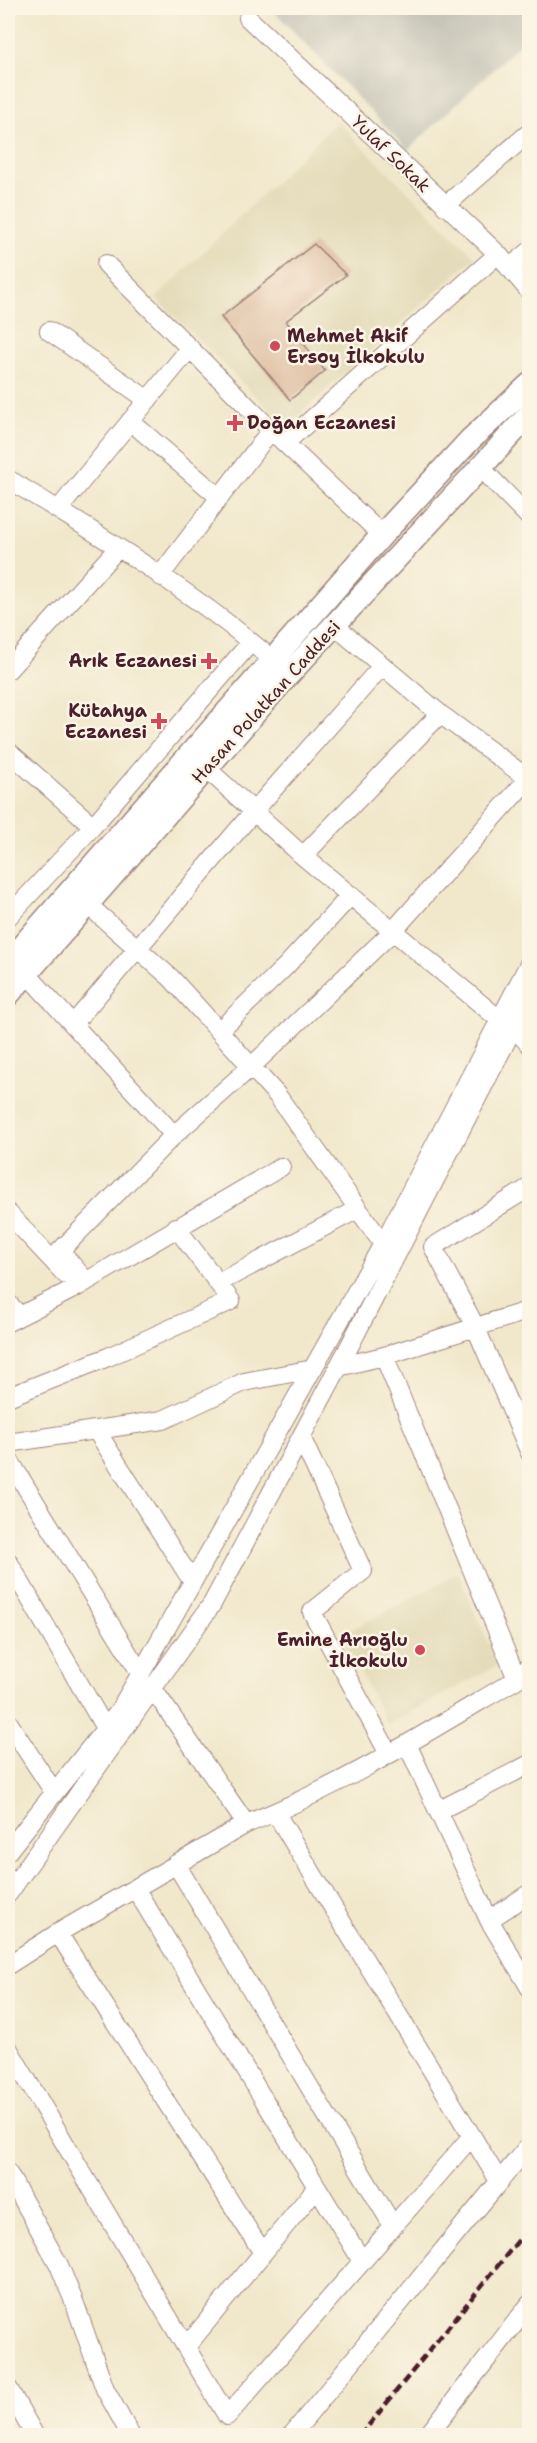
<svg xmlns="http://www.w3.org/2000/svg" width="537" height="2443" viewBox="0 0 537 2443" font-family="'Shantell Sans',sans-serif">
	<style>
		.built { fill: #e4dbba }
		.industrial { fill: #c6c5b8 }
		.building { fill: #d8b294 }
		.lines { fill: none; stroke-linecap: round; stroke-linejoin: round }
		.minor-casing { stroke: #9e847c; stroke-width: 20 }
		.major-casing { stroke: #9e847c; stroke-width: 25 }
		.minor { stroke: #fff; stroke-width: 18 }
		.major { stroke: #fff; stroke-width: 22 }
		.rail { stroke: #4a1f2b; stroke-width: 4.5; stroke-dasharray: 9 4.5; stroke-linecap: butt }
		.poi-dot { fill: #d1495b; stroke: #fcf5e5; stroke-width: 2 }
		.labels { text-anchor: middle; stroke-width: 5; stroke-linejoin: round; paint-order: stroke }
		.street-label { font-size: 18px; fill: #4a1f2b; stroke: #fcf5e5 }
		.poi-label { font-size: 18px; font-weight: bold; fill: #4a1f2b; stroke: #fcf5e5; text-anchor: end }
	</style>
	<rect width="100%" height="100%" fill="#fcf5e5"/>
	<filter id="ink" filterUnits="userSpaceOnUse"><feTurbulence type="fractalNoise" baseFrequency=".0167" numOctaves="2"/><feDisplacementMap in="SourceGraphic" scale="12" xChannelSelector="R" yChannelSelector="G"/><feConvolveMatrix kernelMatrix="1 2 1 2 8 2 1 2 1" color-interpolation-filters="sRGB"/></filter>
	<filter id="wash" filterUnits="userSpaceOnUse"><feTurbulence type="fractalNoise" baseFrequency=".008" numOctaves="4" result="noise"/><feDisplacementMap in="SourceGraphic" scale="24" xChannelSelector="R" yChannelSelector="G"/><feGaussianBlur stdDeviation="1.35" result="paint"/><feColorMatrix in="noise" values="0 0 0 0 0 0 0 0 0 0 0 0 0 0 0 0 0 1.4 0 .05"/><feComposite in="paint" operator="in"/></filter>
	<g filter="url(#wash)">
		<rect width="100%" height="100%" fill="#f1e8cc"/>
		<path class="built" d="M337 122 475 257 286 426 156 298Z
			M458 1573 498 1665 387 1725 342 1635Z"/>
		<path class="industrial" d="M271 8H529V35L408 150Z"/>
		<g id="blocks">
			<path class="building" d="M314 244 346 275 286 321 325 371 290 400 221 317Z"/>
		</g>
	</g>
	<g filter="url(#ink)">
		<use href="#blocks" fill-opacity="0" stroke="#9e847c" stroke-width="1.5"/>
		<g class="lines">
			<g class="minor-casing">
				<path id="minor" d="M248 18 498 254 530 292
					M445 206 530 132
					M106 264 271 430 382 535
					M509 268 530 251
					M49 331 148 400
					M130 421 219 497
					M285 443 498 254
					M479 466 530 518
					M8 479C101 536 201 596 283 669
					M58 510 190 348
					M160 576 271 430
					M334 625 440 714 530 780
					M8 670 118 548
					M8 751 93 826
					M206 768 303 856 500 1020
					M303 856 440 714
					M88 905 171 978 277 1095 383 1244
					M8 917 93 826 251 642
					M26 973 174 1135
					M74 1023 254 811 382 666
					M513 1027 530 1045
					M219 1031 286 966 351 895
					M530 1187 433 1247 475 1326 530 1453
					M8 1213 66 1275
					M176 1227 218 1283 358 1209
					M86 1281 60 1251 174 1135 252 1066 393 931 528 779
					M8 1303 20 1316
					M8 1322 77 1287 281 1167
					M384 1356 517 1679
					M338 1367 384 1356 530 1310
					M8 1397 108 1357 231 1301 218 1283
					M96 1430 192 1581
					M301 1437 363 1571 312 1612 389 1754
					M8 1443 163 1420 244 1382 313 1369
					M8 1458 141 1674
					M8 1561 105 1728
					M153 1689 246 1824
					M8 1722 54 1792
					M407 1744 489 1920 530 1988
					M438 1811 530 1764
					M275 1812 499 2181
					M8 1851 117 1714 148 1661 383 1244 530 962
					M176 1864 393 2226
					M135 1888 362 2261
					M8 1894 212 1604 348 1349 530 995
					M489 1920 530 1893
					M58 1933 263 2253
					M8 1965 58 1933 246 1824C341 1787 429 1731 517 1679L530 1666
					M8 2048 227 2416 472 2136
					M8 2173 59 2265 75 2304 105 2389 131 2436
					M186 2347 317 2187
					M8 2388 35 2436
					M291 2436 530 2144
					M427 2436 530 2304"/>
			</g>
			<g class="major-casing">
				<path id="major" d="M8 962 382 535 470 440 530 384
					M8 995 289 674 530 414"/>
			</g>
			<use href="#minor" class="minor"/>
			<use href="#major" class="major"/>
			<path class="rail" d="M360 2436 530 2226"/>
		</g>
	</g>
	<g class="poi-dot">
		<circle cx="275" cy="346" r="6"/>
		<path d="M232 414h6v6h6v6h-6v6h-6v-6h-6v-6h6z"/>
		<path d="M206 652h6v6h6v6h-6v6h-6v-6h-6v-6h6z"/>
		<path d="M156 712h6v6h6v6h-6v6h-6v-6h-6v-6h6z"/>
		<circle cx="420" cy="1650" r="6"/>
	</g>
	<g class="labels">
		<g class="street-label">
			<text transform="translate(391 154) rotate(44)" y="6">Yulaf Sokak</text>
			<text transform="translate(266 702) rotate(-48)" y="6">Hasan Polatkan Caddesi</text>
		</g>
		<g class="poi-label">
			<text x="287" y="342" text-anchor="start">Mehmet Akif<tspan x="287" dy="21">Ersoy İlkokulu</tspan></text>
			<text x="247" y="429" text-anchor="start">Doğan Eczanesi</text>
			<text x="197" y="667">Arık Eczanesi</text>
			<text x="147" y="717">Kütahya<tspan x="147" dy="21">Eczanesi</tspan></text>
			<text x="408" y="1646">Emine Arıoğlu<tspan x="408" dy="21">İlkokulu</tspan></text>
		</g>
	</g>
	<rect width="537" height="2443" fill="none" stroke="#fcf5e5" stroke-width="30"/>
</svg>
